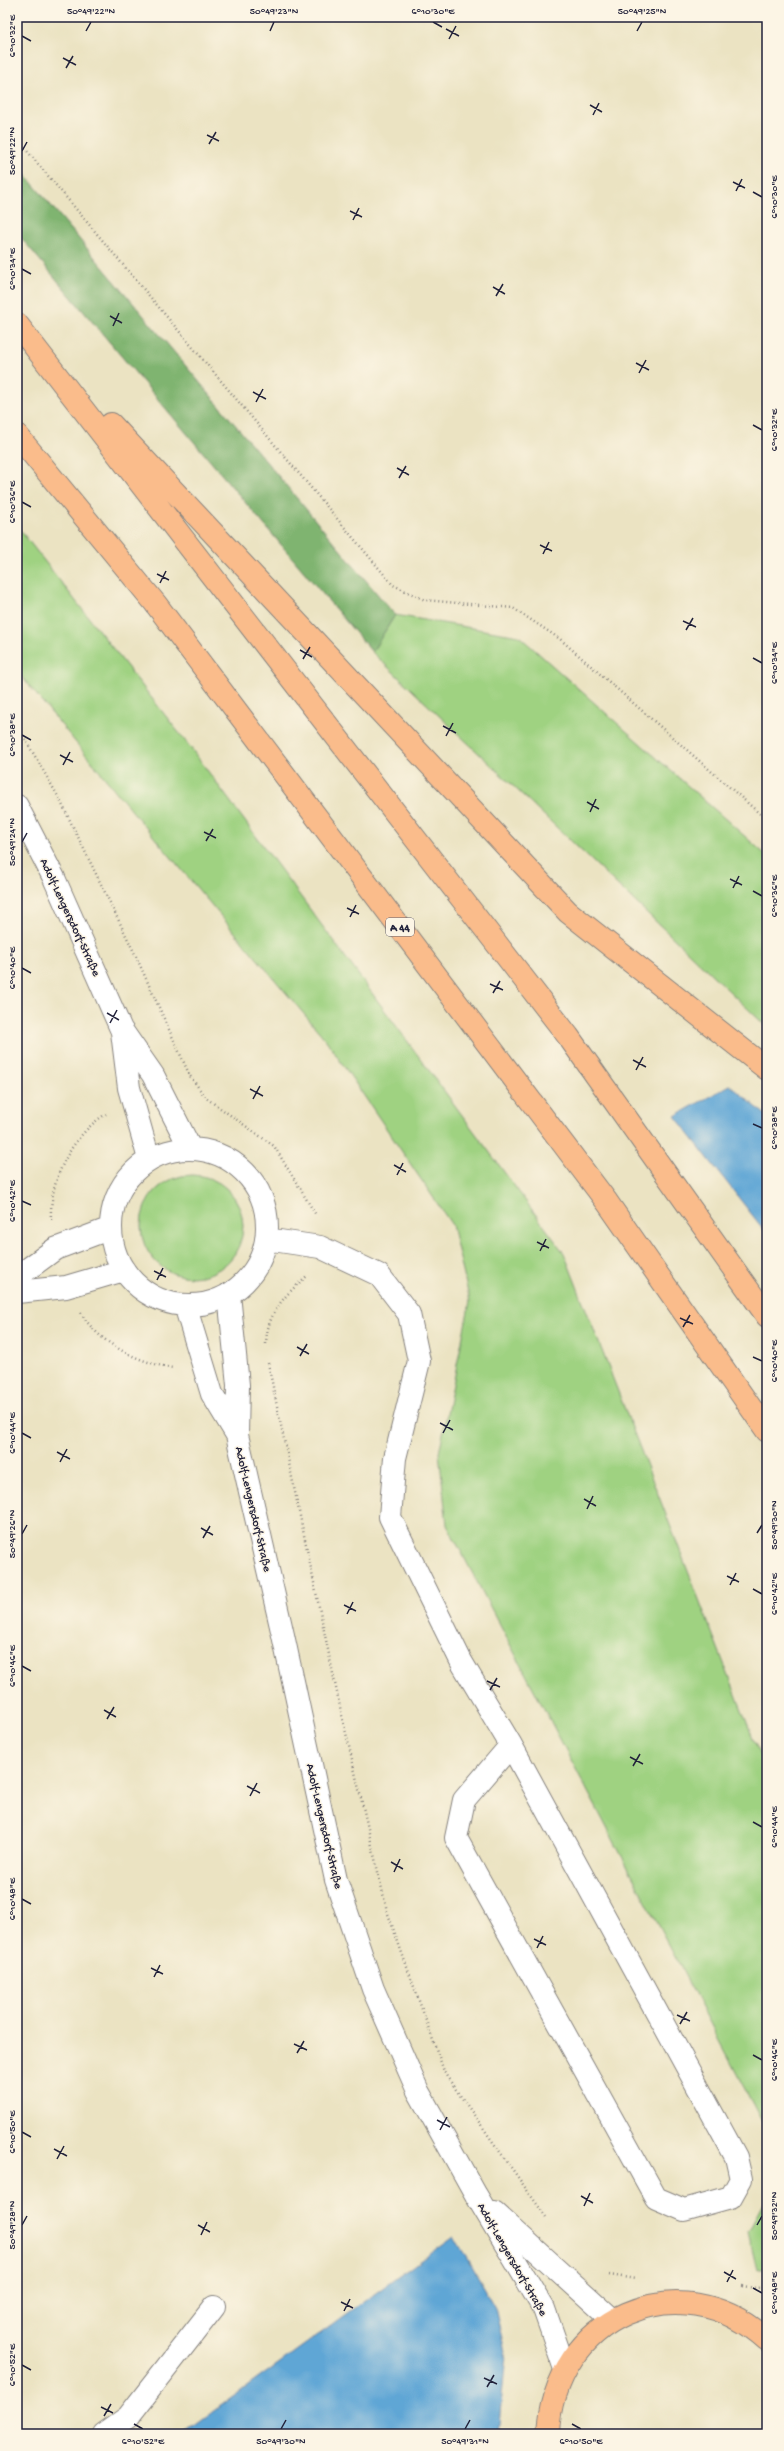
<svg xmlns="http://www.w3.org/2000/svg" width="784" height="2451" viewBox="0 0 784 2451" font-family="'Gochi Hand',sans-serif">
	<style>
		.green { fill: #9fd281; stroke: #607a5e }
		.forest { fill: #7fb46f; stroke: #506b55 }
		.water { fill: #5ea6d5; stroke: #406488 }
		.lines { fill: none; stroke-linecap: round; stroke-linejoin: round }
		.minor-casing { stroke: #86827e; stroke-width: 24 }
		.major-casing { stroke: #86827e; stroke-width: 24 }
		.highway-casing { stroke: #86827e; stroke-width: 24 }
		.path { stroke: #86827e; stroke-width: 2.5; stroke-dasharray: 1 3; stroke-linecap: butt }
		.minor { stroke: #fff; stroke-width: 22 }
		.major { stroke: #fabc8b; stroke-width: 22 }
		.highway { stroke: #fabc8b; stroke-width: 22 }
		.ticks { fill: none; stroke: #22223b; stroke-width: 1.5 }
		.labels { text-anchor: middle; stroke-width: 3; stroke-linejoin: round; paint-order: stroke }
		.shield { fill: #fcf5e5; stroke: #63616e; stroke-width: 1 }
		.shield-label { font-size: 11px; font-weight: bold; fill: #22223b }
		.street-label { font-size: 12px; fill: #22223b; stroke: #fcf5e5 }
		.neatline { fill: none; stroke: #22223b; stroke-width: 1.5 }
		.ticks-label { font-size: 10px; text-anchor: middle; fill: #22223b }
	</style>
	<rect width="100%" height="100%" fill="#fcf5e5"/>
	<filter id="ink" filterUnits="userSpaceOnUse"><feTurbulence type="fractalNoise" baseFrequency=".025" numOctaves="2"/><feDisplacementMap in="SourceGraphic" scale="8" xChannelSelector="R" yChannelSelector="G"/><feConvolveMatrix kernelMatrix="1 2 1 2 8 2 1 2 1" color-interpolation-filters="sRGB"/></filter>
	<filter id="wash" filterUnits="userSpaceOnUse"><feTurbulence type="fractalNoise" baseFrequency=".012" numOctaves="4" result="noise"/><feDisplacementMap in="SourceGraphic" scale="16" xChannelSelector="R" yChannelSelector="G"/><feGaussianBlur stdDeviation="0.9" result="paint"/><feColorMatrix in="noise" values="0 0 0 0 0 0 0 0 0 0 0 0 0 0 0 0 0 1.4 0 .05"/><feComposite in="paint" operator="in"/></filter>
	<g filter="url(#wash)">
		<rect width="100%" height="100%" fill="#ebe3c2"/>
		<path class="green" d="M17 526 190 747 564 1253 767 1774V2131L447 1525 439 1453 470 1301 452 1225 326 1040 137 817 17 671Z
			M395 615 519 636 767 856V1027L372 652Z
			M141 1226a51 51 0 1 1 102 0a51 51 0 1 1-102 0Z
			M767 2197V2267L757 2270 748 2232Z"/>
		<path class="forest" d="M17 165 395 615 372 652 17 233Z"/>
		<path class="water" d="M730 1085 767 1116V1234L675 1116Z
			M454 2236 495 2308 506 2356 498 2434H182Z"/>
	</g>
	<g filter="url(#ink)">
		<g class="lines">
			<g class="minor-casing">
				<path id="minor" d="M17 806 54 878 121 1029 153 1075 190 1148
					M122 1032 129 1088 149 1159
					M111 1227a78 78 0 1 1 156 0a78 78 0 1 1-156 0Z
					M266 1239 320 1247 379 1275 409 1314 419 1361 395 1458 390 1517 462 1663 511 1745 464 1800 456 1838 656 2198 684 2210 731 2197 741 2179 736 2157 511 1745
					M17 1277 55 1249 111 1228
					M17 1292 66 1287 124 1270
					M229 1294 238 1385 237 1435 283 1635 336 1880 373 1989 418 2091 476 2195 544 2309 565 2369
					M185 1305 212 1394 237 1435
					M494 2212 613 2320
					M104 2434 128 2417 214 2307"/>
			</g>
			<g class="major-casing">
				<path id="major" d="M549 2434C553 2318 680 2260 767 2340"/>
			</g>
			<g class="highway-casing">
				<path id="highway" d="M17 324 568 1036 767 1316
					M111 424 568 912 767 1069
					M17 435 155 603 607 1202 767 1431"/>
			</g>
			<path class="path" d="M17 139 393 585 425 600 513 608 560 639 767 820
				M17 725 59 798 134 952 190 1076 206 1098 274 1146 316 1215
				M51 1220C49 1180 72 1135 106 1114
				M81 1313C99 1344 140 1363 173 1368
				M266 1344C267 1313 284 1296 307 1276
				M268 1363 340 1707 387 1911 445 2074 546 2217
				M609 2275 636 2279
				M742 2286 755 2288 767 2287"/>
			<use href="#minor" class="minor"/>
			<use href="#major" class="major"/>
			<use href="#highway" class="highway"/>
		</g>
	</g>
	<path class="ticks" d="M433 22 442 27M446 29 459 36M86 31 91 22M270 31 274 22M637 31 642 22M22 36 31 41M449 39 456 26M63 58 76 65M66 68 73 56M590 105 602 112M593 115 599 103M207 135 219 141M209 144 216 132M22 151 27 142M733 182 745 188M736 191 742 179M753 192 762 197M350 211 362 217M353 220 359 208M22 269 31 274M493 287 505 294M496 296 503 284M110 316 122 323M113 326 119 313M636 363 649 370M639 373 646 360M253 392 266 399M256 402 263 389M753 425 762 430M397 468 409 475M399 478 406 466M22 502 31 507M540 545 552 551M543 554 549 542M157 574 169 580M160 583 166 571M683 621 696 627M686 630 693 618M300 650 312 657M753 658 762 663M303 659 310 647M443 726 456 733M22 735 31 740M446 736 453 723M60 755 73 762M63 765 70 752M587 802 599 809M590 812 596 799M204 832 216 838M206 841 213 829M22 842 27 833M730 879 742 885M733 888 739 876M753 891 762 896M347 908 359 914M350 917 356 905M22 968 31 973M490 984 503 990M493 993 500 981M107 1013 119 1020M110 1023 117 1010M633 1060 646 1067M636 1070 643 1057M250 1089 263 1096M253 1099 260 1086M753 1124 762 1128M394 1165 406 1172M397 1175 403 1163M22 1201 31 1205M537 1242 549 1248M540 1251 546 1239M154 1271 166 1277M157 1280 163 1268M680 1318 693 1324M683 1327 690 1315M297 1347 309 1354M300 1356 307 1344M753 1357 762 1361M440 1423 453 1430M22 1433 31 1438M443 1433 450 1420M57 1452 70 1459M60 1462 67 1449M584 1499 596 1506M587 1509 593 1496M201 1528 213 1535M757 1533 762 1525M22 1534 27 1525M203 1538 210 1526M727 1576 739 1582M730 1585 736 1573M753 1589 762 1594M344 1605 356 1611M347 1614 353 1602M22 1666 31 1671M487 1681 500 1687M490 1690 497 1678M104 1710 116 1717M107 1719 114 1707M630 1757 643 1764M633 1766 640 1754M247 1786 260 1793M250 1796 257 1783M753 1822 762 1827M391 1862 403 1869M394 1872 400 1859M22 1899 31 1904M534 1939 546 1945M537 1948 543 1936M151 1968 163 1974M154 1977 160 1965M677 2015 690 2021M680 2024 687 2012M294 2044 307 2050M297 2053 304 2041M753 2055 762 2060M437 2120 450 2127M440 2130 447 2117M22 2132 31 2137M54 2149 67 2156M57 2159 64 2146M581 2196 593 2203M584 2206 590 2193M22 2225 27 2216M198 2225 210 2232M757 2225 762 2216M201 2235 207 2222M724 2272 736 2279M727 2282 733 2270M753 2288 762 2293M341 2302 353 2308M344 2311 350 2299M22 2365 31 2370M484 2378 497 2384M487 2387 494 2375M101 2407 113 2413M104 2416 111 2404M134 2424 143 2429M572 2424 581 2429M281 2429 286 2420M465 2429 470 2420"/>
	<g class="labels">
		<rect class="shield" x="386" y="918" width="28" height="18" rx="3"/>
		<g class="shield-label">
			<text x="400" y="931">A 44</text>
		</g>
		<g class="street-label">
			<text transform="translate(71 917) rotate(65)" y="4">Adolf-Lengersdorf-Straße</text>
			<text transform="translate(254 1509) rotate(77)" y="4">Adolf-Lengersdorf-Straße</text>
			<text transform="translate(325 1826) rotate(77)" y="4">Adolf-Lengersdorf-Straße</text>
			<text transform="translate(513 2259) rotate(60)" y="4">Adolf-Lengersdorf-Straße</text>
		</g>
	</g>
	<rect width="784" height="2451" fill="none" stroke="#fcf5e5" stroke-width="44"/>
	<rect x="22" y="22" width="740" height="2407" class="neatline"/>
	<g class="ticks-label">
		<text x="91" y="14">50°49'22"N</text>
		<text x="274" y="14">50°49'23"N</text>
		<text x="433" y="14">6°10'30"E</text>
		<text x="642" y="14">50°49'25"N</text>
		<text transform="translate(11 36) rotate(-90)" y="4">6°10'32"E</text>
		<text transform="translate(11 151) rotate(-90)" y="4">50°49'22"N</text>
		<text transform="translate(773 197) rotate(-90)" y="4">6°10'30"E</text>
		<text transform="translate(11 269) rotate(-90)" y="4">6°10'34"E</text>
		<text transform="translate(773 430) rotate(-90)" y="4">6°10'32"E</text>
		<text transform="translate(11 502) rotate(-90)" y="4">6°10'36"E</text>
		<text transform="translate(773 663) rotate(-90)" y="4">6°10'34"E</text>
		<text transform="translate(11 735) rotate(-90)" y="4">6°10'38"E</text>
		<text transform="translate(11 842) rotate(-90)" y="4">50°49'24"N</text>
		<text transform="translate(773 896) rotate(-90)" y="4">6°10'36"E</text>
		<text transform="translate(11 968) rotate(-90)" y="4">6°10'40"E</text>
		<text transform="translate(773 1128) rotate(-90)" y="4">6°10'38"E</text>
		<text transform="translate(11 1201) rotate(-90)" y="4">6°10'42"E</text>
		<text transform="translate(773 1361) rotate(-90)" y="4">6°10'40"E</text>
		<text transform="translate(11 1433) rotate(-90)" y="4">6°10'44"E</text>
		<text transform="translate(773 1525) rotate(-90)" y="4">50°49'30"N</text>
		<text transform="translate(11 1534) rotate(-90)" y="4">50°49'26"N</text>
		<text transform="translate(773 1594) rotate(-90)" y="4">6°10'42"E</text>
		<text transform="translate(11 1666) rotate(-90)" y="4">6°10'46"E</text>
		<text transform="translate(773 1827) rotate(-90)" y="4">6°10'44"E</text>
		<text transform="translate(11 1899) rotate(-90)" y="4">6°10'48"E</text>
		<text transform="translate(773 2060) rotate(-90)" y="4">6°10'46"E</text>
		<text transform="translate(11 2132) rotate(-90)" y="4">6°10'50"E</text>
		<text transform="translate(773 2216) rotate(-90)" y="4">50°49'32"N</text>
		<text transform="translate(11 2225) rotate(-90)" y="4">50°49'28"N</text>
		<text transform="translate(773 2293) rotate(-90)" y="4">6°10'48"E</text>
		<text transform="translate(11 2365) rotate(-90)" y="4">6°10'52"E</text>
		<text x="143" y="2444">6°10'52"E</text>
		<text x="281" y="2444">50°49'30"N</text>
		<text x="465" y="2444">50°49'31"N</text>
		<text x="581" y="2444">6°10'50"E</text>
	</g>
</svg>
